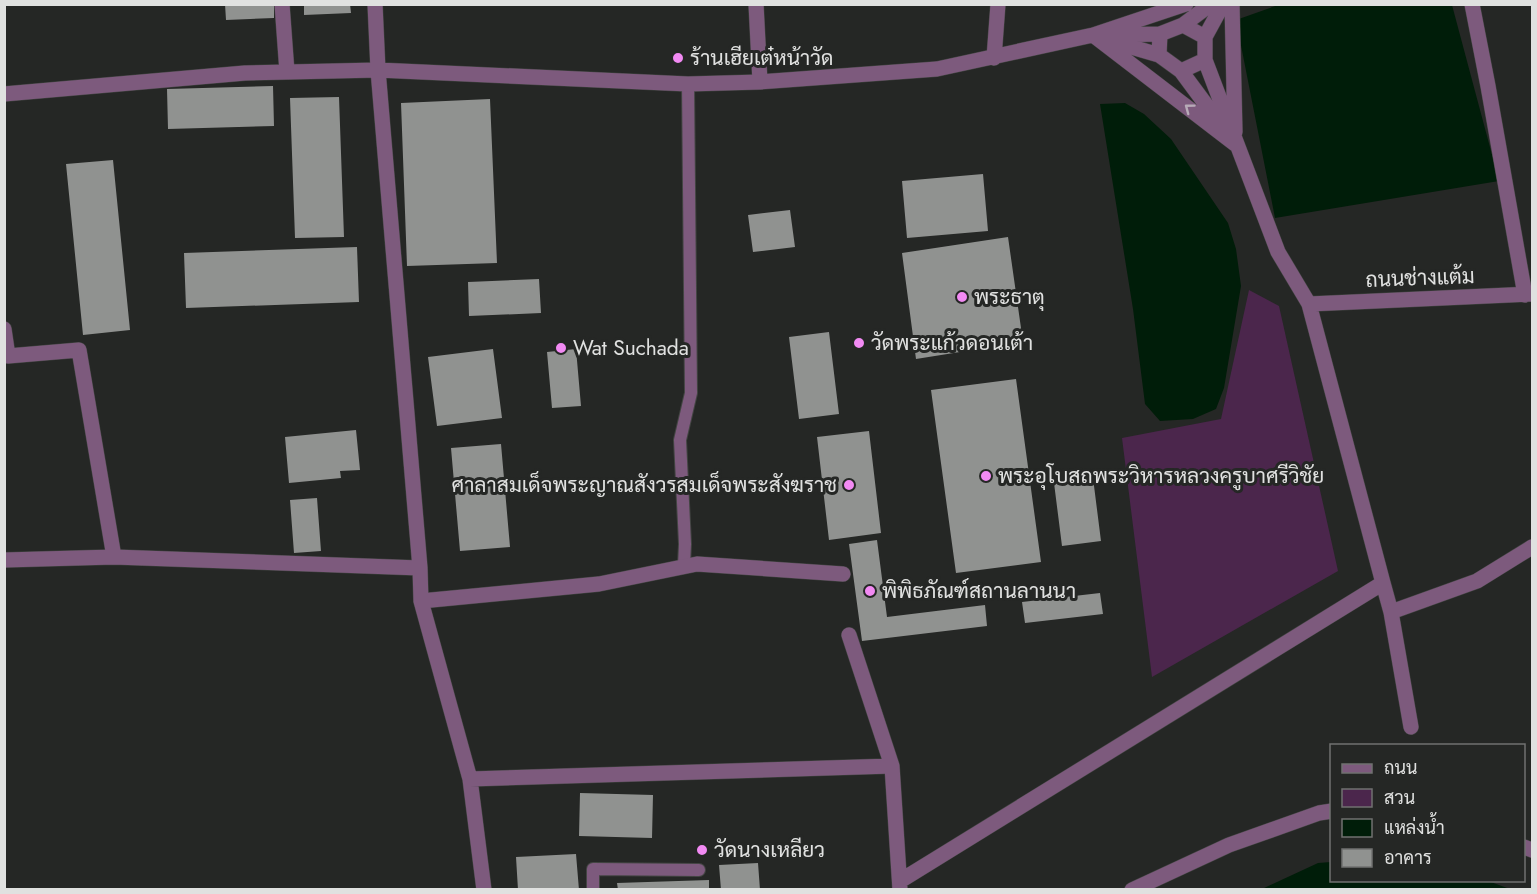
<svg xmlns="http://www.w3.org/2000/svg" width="1537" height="894" viewBox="0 0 1537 894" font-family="Jost,Sarabun,sans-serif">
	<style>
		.green { fill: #4b264c }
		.water { fill: #001d09 }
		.building { fill: #909290 }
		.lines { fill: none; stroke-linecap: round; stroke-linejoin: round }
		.lane-casing { stroke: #434543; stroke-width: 14 }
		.street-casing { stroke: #434543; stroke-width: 16 }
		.lane { stroke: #7d5a7d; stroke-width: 12 }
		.street { stroke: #7d5a7d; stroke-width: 15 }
		.oneway { stroke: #b8abb8 }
		.poi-dot { fill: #f28af3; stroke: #252725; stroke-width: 2 }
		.labels { text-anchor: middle; stroke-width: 6; stroke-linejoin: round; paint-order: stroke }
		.poi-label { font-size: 21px; fill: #e0e1e0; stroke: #252725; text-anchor: start }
		.street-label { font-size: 21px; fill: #e0e1e0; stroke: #252725 }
	</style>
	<rect width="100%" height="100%" fill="#252725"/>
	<path class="green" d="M1249 290 1279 306 1338 571 1152 677 1122 438 1221 419Z"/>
	<path class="water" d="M1278 5H1452L1499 181 1275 218 1236 20Z
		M1125 103 1144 114 1171 139 1228 223 1236 249 1241 286 1224 388 1216 409 1193 419 1160 421 1145 404 1133 309 1100 104Z
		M1331 862 1332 880 1488 881 1510 889H1262L1318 863Z"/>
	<path class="building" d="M225 4H274V18L226 20Z
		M304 4H350L351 13 304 15Z
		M273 86 274 126 168 129 167 89Z
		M339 97 344 237 295 238 290 98Z
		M490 99 497 263 407 266 401 103Z
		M113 160 130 330 83 335 66 164Z
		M983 174 988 231 907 238 902 181Z
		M790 210 795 247 753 252 748 215Z
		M1008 237 1023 342 916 359 902 253Z
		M357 247 359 302 186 308 184 253Z
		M539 279 541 313 469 316 468 282Z
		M829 332 839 414 799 419 789 337Z
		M493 349 502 418 437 426 428 357Z
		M576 349 581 406 552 408 547 352Z
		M1016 379 1041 562 956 573 931 390Z
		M356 430 360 470 340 471 341 478 289 483 285 437Z
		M869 431 881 533 829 540 817 437Z
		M501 444 510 547 460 551 451 448Z
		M1092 470 1101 541 1062 546 1053 475Z
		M317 498 321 551 294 553 290 500Z
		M877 540 887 617 985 605 987 626 862 641 849 544Z
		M1100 593 1103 614 1025 623 1022 602Z
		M580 793 653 795 652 838 579 836Z
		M576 854 579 890H518L516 857Z
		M758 863 760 890H721L719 865Z
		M709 880V890H618L617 883Z"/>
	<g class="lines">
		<g class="lane-casing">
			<path id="lane" d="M684 565 685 544 680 440 691 393 688 84
				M593 890V869L699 870"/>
		</g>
		<g class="street-casing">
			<path id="street" d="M282 4 287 72
				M375 4 378 70 420 568 421 601 470 779 484 890
				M756 4 760 82
				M1232 4 1235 132
				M1472 4 1488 86 1525 295
				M1183 25 1205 37V60L1181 71 1159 55 1160 34 1183 25 1211 4
				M1093 35 1235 144
				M1111 35 1160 34
				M1205 37 1223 4
				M1104 39 1159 55
				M994 58 998 4
				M1181 71 1224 129
				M4 94 245 73 378 70 688 84 760 82 937 69 1093 35 1186 4
				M1309 304 1532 294
				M4 329 8 356 79 350 114 557
				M4 560 114 557 420 568
				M1383 583 1391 612 1411 727
				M421 601 599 584 697 564 843 574
				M1391 612 1477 581 1532 547
				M849 635 892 766 900 890
				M470 779 892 766
				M1524 847 1532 850
				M900 881 1383 583 1309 304 1278 252 1205 60
				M1132 890 1229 845 1319 813 1332 811"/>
		</g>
		<use href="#lane" class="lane"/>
		<use href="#street" class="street"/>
	</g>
	<defs><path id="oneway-chevron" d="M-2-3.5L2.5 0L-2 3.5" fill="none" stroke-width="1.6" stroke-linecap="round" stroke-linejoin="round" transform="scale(1.5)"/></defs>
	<use class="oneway" href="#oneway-chevron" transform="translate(1189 108) rotate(-143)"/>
	<g class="poi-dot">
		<circle cx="678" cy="58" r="6"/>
		<circle cx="962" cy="297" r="6"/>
		<circle cx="859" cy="343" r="6"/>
		<circle cx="561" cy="348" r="6"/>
		<circle cx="986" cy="476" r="6"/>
		<circle cx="849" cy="485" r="6"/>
		<circle cx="870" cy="591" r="6"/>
		<circle cx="702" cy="850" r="6"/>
	</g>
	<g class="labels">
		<g class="poi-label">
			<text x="690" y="65">ร้านเฮียเต๋หน้าวัด</text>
			<text x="974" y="304">พระธาตุ</text>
			<text x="871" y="350">วัดพระแก้วดอนเต้า</text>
			<text x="573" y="355">Wat Suchada</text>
			<text x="998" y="483">พระอุโบสถพระวิหารหลวงครูบาศรีวิชัย</text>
			<text x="837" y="492" text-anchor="end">ศาลาสมเด็จพระญาณสังวรสมเด็จพระสังฆราช</text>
			<text x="882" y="598">พิพิธภัณฑ์สถานลานนา</text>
			<text x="714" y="857">วัดนางเหลียว</text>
		</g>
		<g class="street-label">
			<text transform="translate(1420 278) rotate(-2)" y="7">ถนนช่างแต้ม</text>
		</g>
	</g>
	<rect width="1537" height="894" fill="none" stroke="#e0e1e0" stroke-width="12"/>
	<rect x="1330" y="744" width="195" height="138" fill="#252725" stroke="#707170" stroke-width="1.5"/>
	<rect x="1342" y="764" width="30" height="9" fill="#7d5a7d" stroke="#707170" stroke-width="1.5"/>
	<text x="1384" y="774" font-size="18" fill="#e0e1e0">ถนน</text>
	<rect x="1342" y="789" width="30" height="18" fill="#4b264c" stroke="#707170" stroke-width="1.5"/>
	<text x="1384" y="804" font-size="18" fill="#e0e1e0">สวน</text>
	<rect x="1342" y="819" width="30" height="18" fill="#001d09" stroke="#707170" stroke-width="1.5"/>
	<text x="1384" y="834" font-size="18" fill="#e0e1e0">แหล่งน้ำ</text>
	<rect x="1342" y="849" width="30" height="18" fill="#909290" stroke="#707170" stroke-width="1.5"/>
	<text x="1384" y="864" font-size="18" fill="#e0e1e0">อาคาร</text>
</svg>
